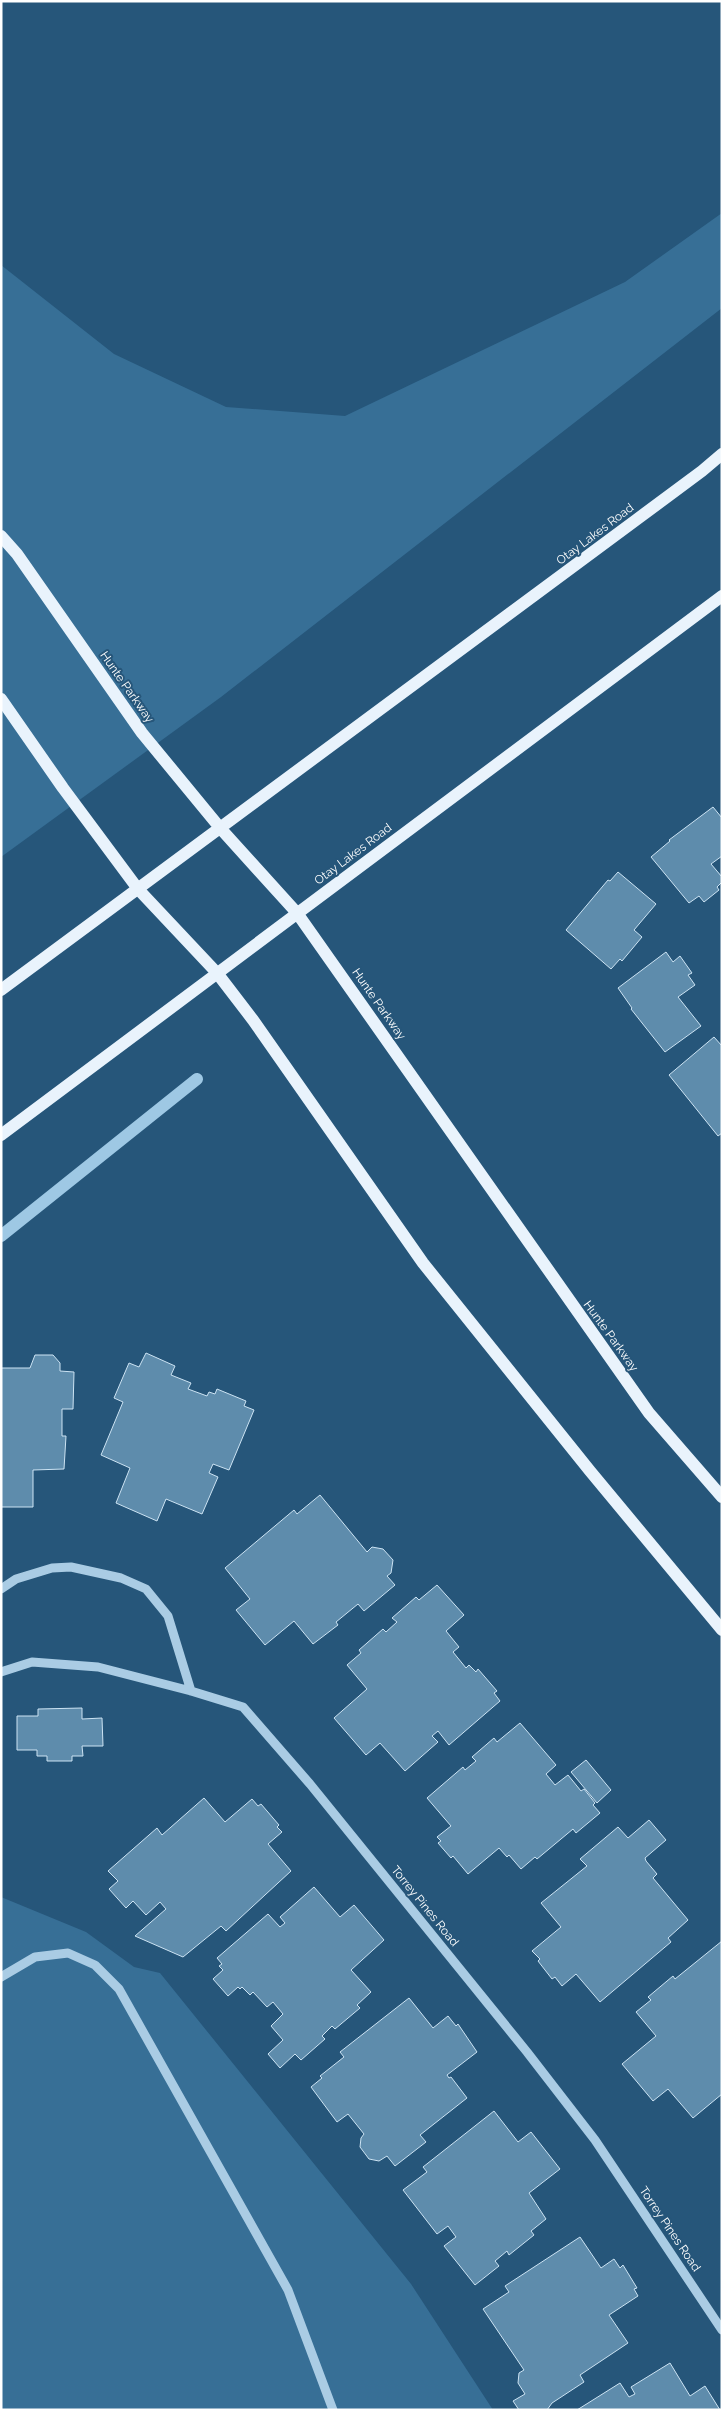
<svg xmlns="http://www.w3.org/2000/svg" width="723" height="2411" viewBox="0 0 723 2411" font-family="Raleway,sans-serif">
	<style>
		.green { fill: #376f96 }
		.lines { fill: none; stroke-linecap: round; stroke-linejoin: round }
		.stream { stroke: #9ec8e4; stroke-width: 12 }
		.building { fill: #5e8cac; stroke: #cce3f3 }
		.minor { stroke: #aacce4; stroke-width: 9 }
		.major { stroke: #e9f3fc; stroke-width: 12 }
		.labels { text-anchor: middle; stroke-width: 4; stroke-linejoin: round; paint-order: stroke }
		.street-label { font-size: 12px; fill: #fff; stroke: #26567a }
	</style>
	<rect width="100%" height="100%" fill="#26567a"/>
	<path class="green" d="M722 213V308L221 697 1 857V265L114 354 226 407 345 416 625 282Z
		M1 1897 86 1932 134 1967 160 1973 411 2284 493 2410H1Z"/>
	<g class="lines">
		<path class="stream" d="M1 1236 197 1079"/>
	</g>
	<path class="building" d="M713 807 722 818V856L711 864 722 877V882L717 887 719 890 704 902 699 896 689 903 651 857 670 841 669 840Z
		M618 872 656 904 634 930 642 937 622 961 620 959 611 969 566 930 608 880 610 881Z
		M666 952 673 962 680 956 692 973 688 975 695 985 678 997 701 1026 665 1052 631 1009 632 1008 618 988Z
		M714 1037 722 1046V1133L718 1136 669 1075Z
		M146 1353 175 1366 171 1375 191 1383 188 1389 207 1396 209 1392 215 1394 217 1389 246 1401 244 1406 254 1410 229 1470 213 1464 209 1473 218 1477 202 1514 166 1499 157 1521 116 1503 130 1468 101 1455 123 1402 114 1398 129 1363 139 1367Z
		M35 1355H53L60 1363V1371L74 1372 73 1409H62V1436H66L64 1469 33 1470V1507H1V1368H30Z
		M320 1495 367 1552 372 1547 383 1549 393 1560 391 1573 387 1576 395 1585 364 1611 358 1604 336 1622 338 1625 313 1644 294 1621 265 1645 236 1610 250 1599 225 1568 294 1510 297 1514Z
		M437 1585 464 1615 446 1631 459 1647 453 1652 466 1668 469 1665 476 1672 478 1669 497 1691 494 1693 500 1701 449 1745 438 1731 432 1736 438 1742 405 1771 380 1743 366 1755 334 1718 367 1689 347 1665 361 1653 359 1650 383 1629 386 1632 397 1622 392 1618 416 1597 419 1600Z
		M82 1708V1719L102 1718 103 1746H82L83 1756H72V1761H47V1756H37V1750H17V1716H38V1709Z
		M520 1723 556 1765 546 1774 555 1785 568 1775 581 1791 584 1789 595 1803 593 1805 600 1813 576 1833 573 1829 537 1859 535 1857 521 1869 509 1855 507 1857 499 1848 468 1874 453 1856 451 1858 438 1843 441 1841 437 1837 451 1826 427 1798 463 1767 465 1770 476 1761 472 1757 494 1738 497 1742Z
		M586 1760 611 1790 597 1803 571 1772Z
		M204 1798 225 1822 252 1799 258 1806 261 1804 279 1825 277 1827 282 1832 268 1844 291 1871 226 1931 221 1926 183 1957 135 1936 166 1909 160 1902 146 1915 133 1901 126 1908 109 1889 118 1881 108 1871 157 1828 162 1835Z
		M649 1820 666 1840 645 1858 646 1861 657 1874 653 1878 688 1920 668 1938 671 1942 600 2002 576 1974 562 1986 555 1977 552 1979 538 1961 540 1959 532 1951 561 1927 541 1903 587 1866 580 1859 618 1827 628 1838Z
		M314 1887 340 1917 354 1905 384 1940 351 1970 371 1992 357 2005 360 2008 335 2029 332 2026 322 2036 325 2039 301 2060 295 2054 280 2068 268 2054 283 2040 271 2026 283 2014 273 2002 267 2007 253 1992 250 1995 242 1987 240 1989 238 1987 228 1996 213 1979 223 1970 219 1966 222 1964 217 1958 268 1914 280 1927 285 1923 280 1917Z
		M722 1941V2094L693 2118 668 2089 653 2101 622 2064 656 2036 636 2012 651 2000 648 1997 673 1976 675 1979Z
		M409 1998 433 2028 448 2016 456 2026 458 2024 477 2052 447 2075 449 2078 451 2077 467 2098 420 2135 426 2142 395 2166 387 2156 379 2161 369 2159 360 2147 361 2138 364 2134 348 2114 337 2122 311 2087 322 2078 320 2076 344 2057 340 2052Z
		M494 2111 518 2142 531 2132 560 2169 529 2193 546 2219 531 2231 534 2235 509 2255 507 2251 495 2261 499 2266 475 2285 444 2246 456 2237 448 2226 437 2234 403 2190 427 2172 423 2167Z
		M580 2237 601 2268 614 2259 620 2268 623 2265 637 2288 634 2289 638 2296 609 2315 628 2343 580 2375 584 2382 552 2403 547 2410H519L513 2401 525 2394 518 2383 519 2373 524 2370 483 2309 509 2292 505 2286Z
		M670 2363 690 2396 705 2386 720 2410H577L620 2383 629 2397 635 2394 631 2387Z"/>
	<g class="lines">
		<path class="minor" d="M1 1589 16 1579 52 1568 71 1567 121 1578 146 1589 168 1616 191 1691
			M1 1672 32 1662 98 1667 191 1691 243 1707 310 1784 527 2052 595 2140 722 2330
			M1 1977 35 1957 68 1953 95 1965 119 1989 288 2290 333 2410"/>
		<path class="major" d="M1 536 17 554 142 733 221 829 297 913 649 1413 722 1497
			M1 699 63 788 138 889 217 973 253 1020 423 1263 590 1471 722 1630
			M1 990 636 520 702 471 722 454
			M1 1135 722 596"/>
	</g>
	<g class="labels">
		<g class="street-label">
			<text transform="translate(595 534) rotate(-37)" y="4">Otay Lakes Road</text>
			<text transform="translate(127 687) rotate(55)" y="4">Hunte Parkway</text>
			<text transform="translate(353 854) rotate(-37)" y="4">Otay Lakes Road</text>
			<text transform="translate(379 1004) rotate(55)" y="4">Hunte Parkway</text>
			<text transform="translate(611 1336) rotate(54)" y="4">Hunte Parkway</text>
			<text transform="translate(425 1906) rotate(51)" y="4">Torrey Pines Road</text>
			<text transform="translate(670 2229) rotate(56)" y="4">Torrey Pines Road</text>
		</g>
	</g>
	<rect width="723" height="2411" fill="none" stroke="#ffffff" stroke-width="5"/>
</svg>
